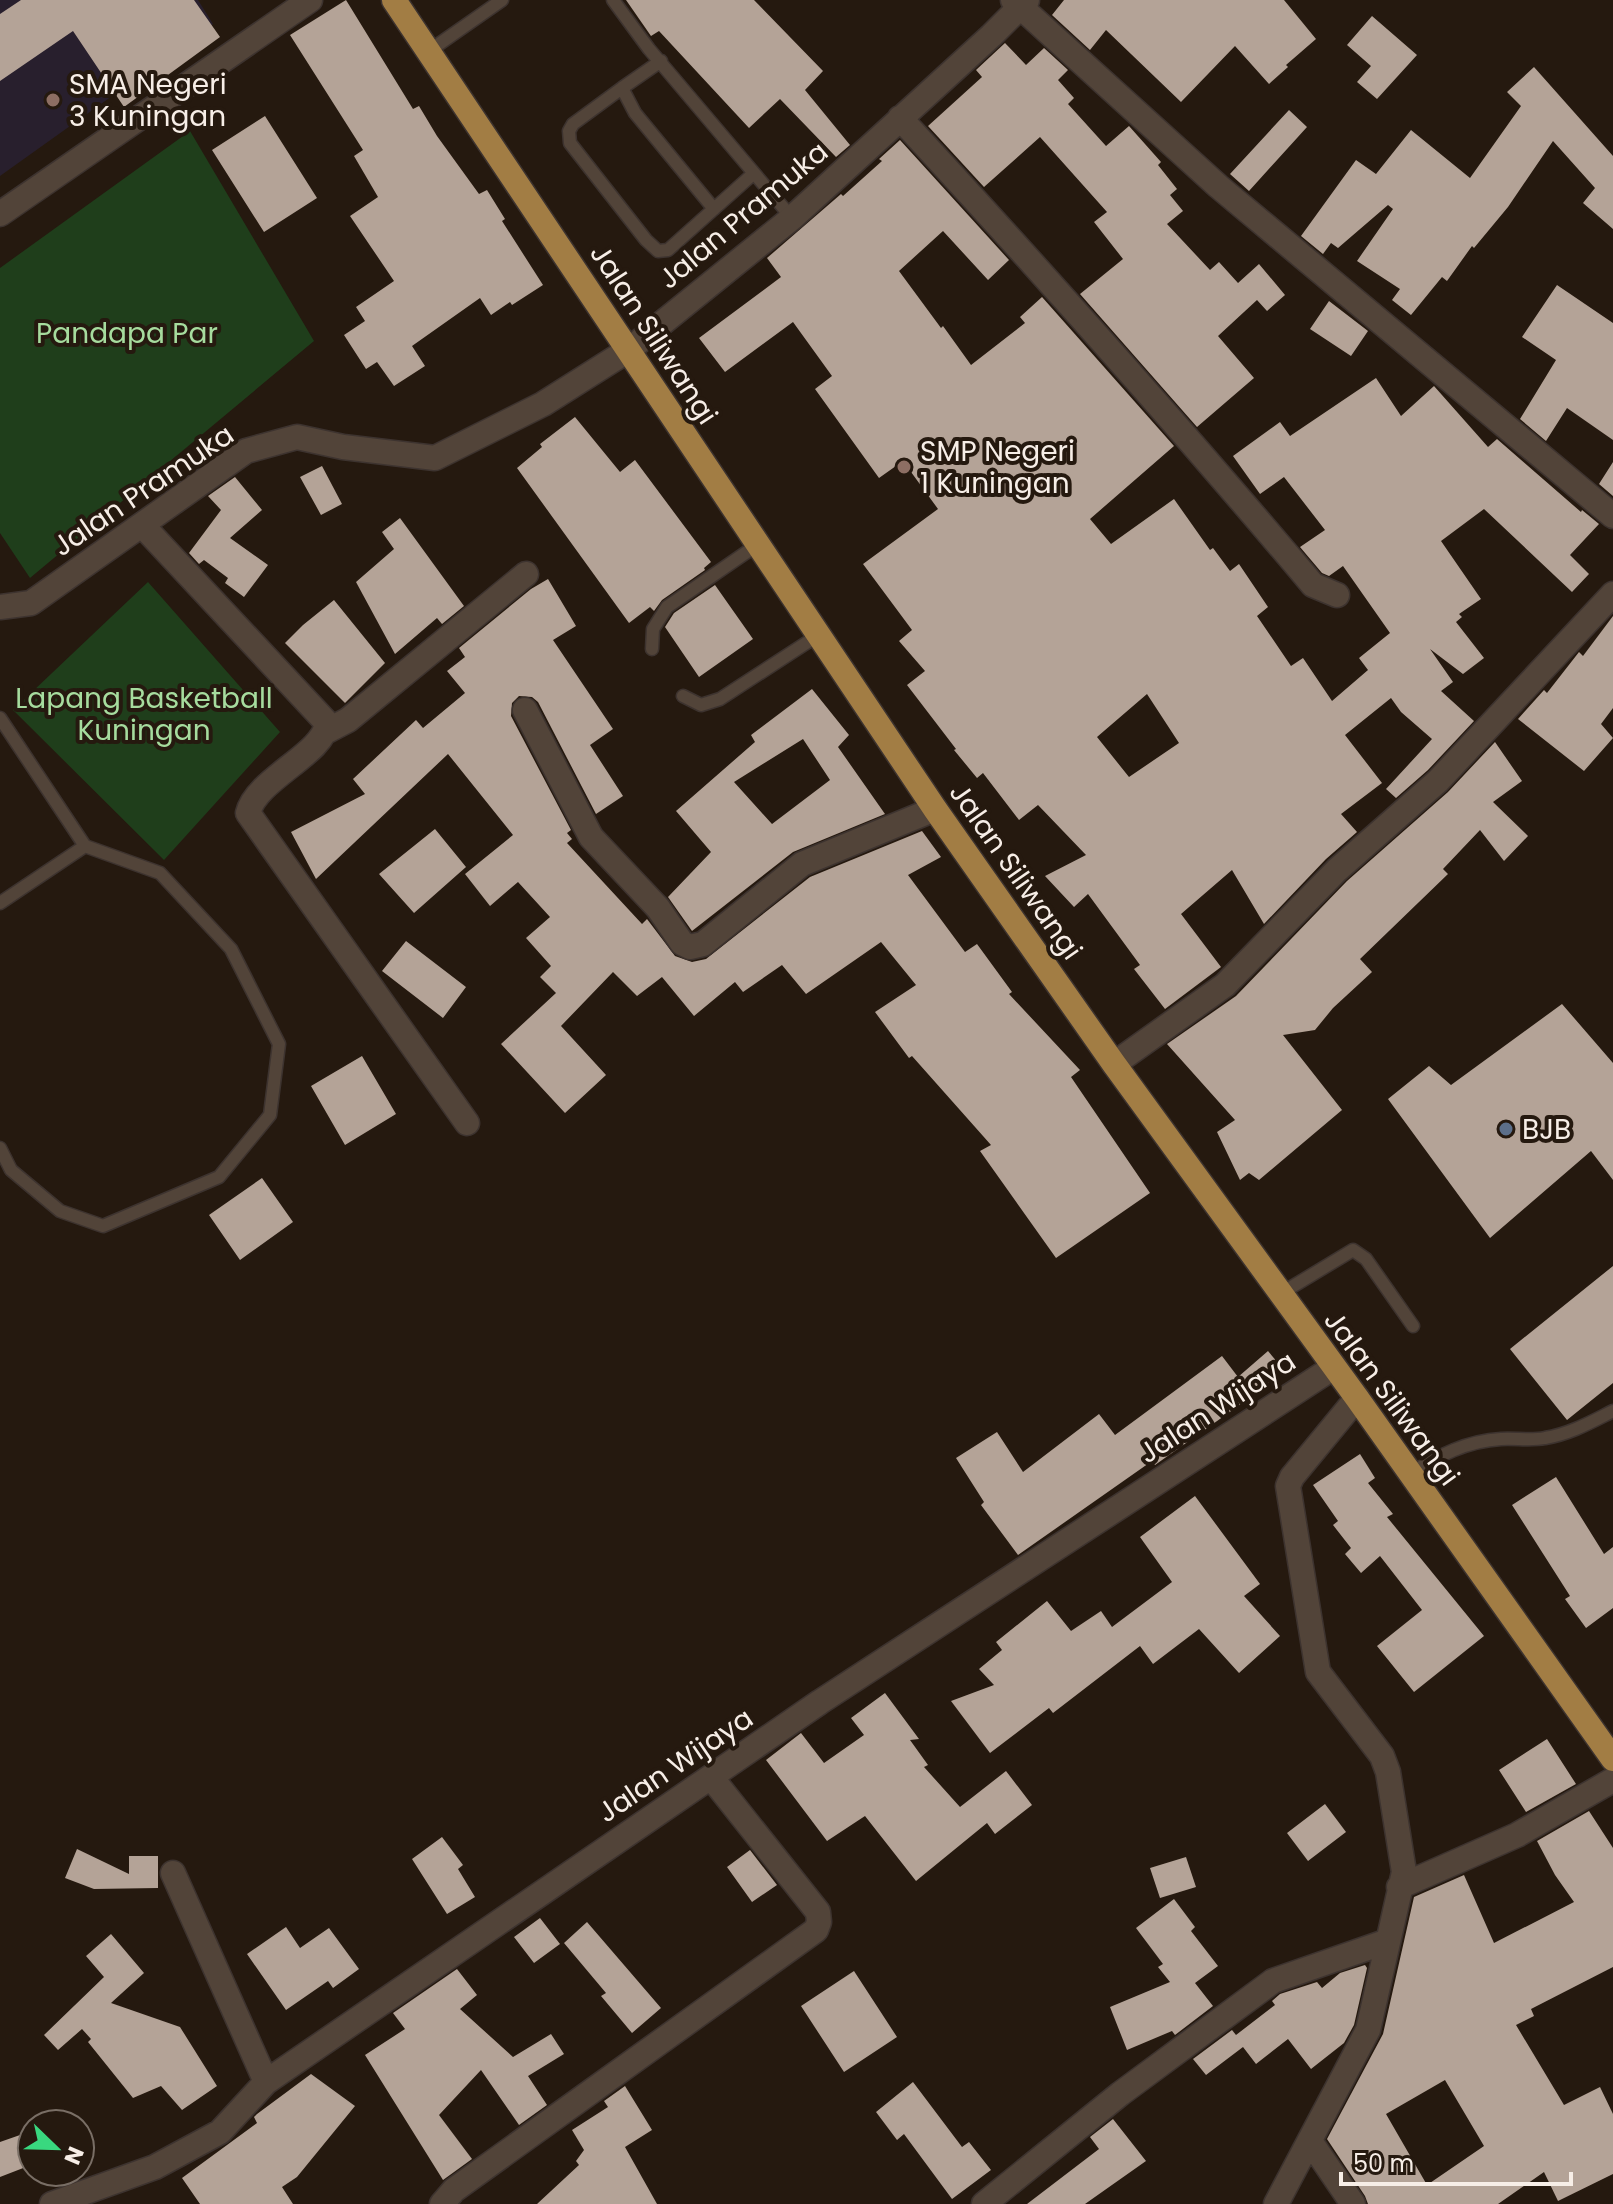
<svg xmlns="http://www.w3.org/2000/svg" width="1613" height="2204" viewBox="0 0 1613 2204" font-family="Poppins,sans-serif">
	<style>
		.education { fill: #281f2d }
		.green { fill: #1f3e1b }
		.building { fill: #b4a397; fill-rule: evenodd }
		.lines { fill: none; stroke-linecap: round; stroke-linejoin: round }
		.lane-casing { stroke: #3d332f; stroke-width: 15 }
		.street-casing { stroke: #3d332f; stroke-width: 27 }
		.primary-casing { stroke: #3d332f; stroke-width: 27 }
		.lane { stroke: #524439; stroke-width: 12 }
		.street { stroke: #524439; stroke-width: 24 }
		.primary { stroke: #a27d44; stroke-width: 24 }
		.education-dot { fill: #8d6e63; stroke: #25190f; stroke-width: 3 }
		.service-dot { fill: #5c6f8a; stroke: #25190f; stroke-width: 3 }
		.labels { text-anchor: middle; stroke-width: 8; stroke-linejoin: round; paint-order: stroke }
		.poi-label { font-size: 28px; fill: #f7eee7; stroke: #25190f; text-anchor: start }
		.street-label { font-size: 28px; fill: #f7eee7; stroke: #25190f }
		.park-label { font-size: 28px; fill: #a6dc9e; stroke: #25190f }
	</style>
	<rect width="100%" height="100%" fill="#25190f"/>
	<path class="education" d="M0 0H198L213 24 0 176Z"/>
	<path class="green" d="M190 131 314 341 30 578 0 533V268Z
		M148 582 280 732 164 860 13 710Z"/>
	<path class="building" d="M21 0H194L220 37 124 107 73 31 0 81V14Z
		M346 0 413 109 419 106 437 136 479 194 487 190 505 219 502 221 543 285 512 305 510 302 491 315 480 298 412 346 425 366 394 386 377 362 366 369 344 335 365 321 356 307 394 281 350 216 378 197 354 156 363 150 290 35Z
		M626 0H754L823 71 805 90 850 145 836 157 780 99 749 128 659 31 651 36Z
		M1064 0H1284L1316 39 1286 65 1288 67 1269 84 1235 46 1181 102 1106 30 1090 50 1052 15Z
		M1372 16 1417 55 1377 99 1357 82 1371 66 1347 45Z
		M1005 43 1026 65 1044 48 1068 70 1058 80 1074 98 1068 104 1106 146 1129 126 1161 162 1158 165 1177 189 1170 195 1183 211 1167 224 1210 270 1219 262 1238 283 1259 264 1285 295 1267 311 1257 300 1218 336 1254 378 1197 427 1080 294 1123 259 1094 222 1107 212 1040 137 984 187 928 126 982 77 976 70Z
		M1534 67 1613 156V229L1583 203 1595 188 1553 141 1508 207 1474 248 1472 246 1447 281 1442 277 1411 315 1392 300 1400 289 1357 261 1393 209 1388 205 1338 248 1331 243 1323 254 1301 236 1356 160 1376 174 1411 130 1470 178 1521 106 1507 92Z
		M1289 110 1307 127 1249 191 1230 174Z
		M265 116 317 198 264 232 212 150Z
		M900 140 1009 260 988 280 943 231 899 271 941 328 943 326 971 365 1025 323 1020 317 1042 297 1174 446 1090 519 1111 544 1174 499 1210 550 1213 548 1230 571 1239 564 1268 607 1257 616 1291 666 1303 658 1332 701 1368 670 1359 658 1390 633 1343 566 1329 576 1322 573 1300 547 1325 530 1284 477 1260 494 1233 456 1280 422 1290 436 1376 378 1401 416 1434 386 1488 447 1497 439 1581 512 1582 510 1599 524 1570 555 1589 574 1572 592 1484 509 1441 541 1481 599 1459 614 1462 617 1456 622 1484 658 1463 674 1430 649 1453 682 1441 691 1474 721 1428 770 1396 798 1386 789 1432 739 1401 712 1391 698 1345 735 1382 783 1341 814 1357 832 1326 859 1264 924 1232 870 1181 914 1221 967 1165 1009 1134 969 1140 965 1088 894 1074 907 1045 876 1086 855 1038 805 1019 820 983 773 977 778 954 750 956 749 907 685 925 671 899 641 912 630 863 564 938 509 903 461 879 478 815 389 832 376 793 322 725 372 699 338 781 277 767 258 841 194 843 196 882 161 879 159ZM1147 694 1179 743 1129 777 1097 737Z
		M1557 285 1613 323V440L1567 408 1546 441 1520 419 1556 360 1522 337Z
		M1329 301 1368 331 1351 356 1310 329Z
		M575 417 620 472 635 460 711 562 704 568 705 570 662 600 654 611 650 607 629 623 517 468 542 447 540 444Z
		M1613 462V496L1599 484Z
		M322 466 342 504 321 515 300 477Z
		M235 477 262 510 230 538 268 565 244 597 225 583 228 578 204 560 199 564 189 553 221 510 208 496Z
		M400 518 464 606 442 624 437 618 395 654 356 582 394 549 382 532Z
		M548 579 576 626 553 640 613 729 590 745 623 796 596 814 538 702 532 697 519 696 512 703 511 716 571 830 567 833 572 839 567 843 642 924 647 919 675 956 692 962 706 959 810 877 922 831 941 857 908 875 965 952 977 944 1012 992 1009 994 1080 1070 1071 1077 1150 1193 1056 1258 980 1151 991 1145 912 1056 909 1058 875 1012 916 985 881 942 806 994 782 965 743 992 735 982 694 1016 662 977 637 996 613 972 561 1026 606 1075 565 1113 501 1044 556 993 540 977 551 966 526 938 550 917 518 882 490 906 465 874 513 835 448 754 316 879 291 832 365 794 353 779 416 720 423 728 465 693 447 671 465 657 459 648 531 589Z
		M715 585 753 639 699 677 665 627 674 613Z
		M334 600 385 663 345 703 285 643 303 625Z
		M1613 616V708L1601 724 1613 738 1584 771 1518 719 1544 690 1547 693 1579 652 1583 656Z
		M812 689 849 735 838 747 885 814 793 852 692 931 668 897 711 852 676 811 755 742 751 735ZM803 739 830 780 772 824 734 782Z
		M1495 742 1522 781 1493 802 1528 836 1504 861 1480 830 1443 869 1448 874 1360 959 1372 972 1333 1008 1315 1030 1283 1035 1342 1110 1259 1180 1249 1173 1240 1180 1217 1132 1235 1120 1167 1044 1236 996 1347 881 1448 792Z
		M435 829 466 867 414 913 379 874Z
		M406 941 466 987 443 1018 382 971Z
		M1562 1004 1613 1063V1180L1591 1151 1490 1238 1388 1099 1429 1066 1451 1085Z
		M362 1056 396 1114 345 1145 311 1086Z
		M262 1178 293 1222 240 1260 209 1215Z
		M1613 1266V1383L1567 1420 1510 1349Z
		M1268 1351 1284 1370 1258 1392 1155 1465 1152 1461 1018 1555 981 1505 984 1502 956 1458 997 1432 1023 1472 1099 1414 1115 1435 1222 1356 1238 1377Z
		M1360 1454 1375 1478 1368 1483 1393 1514 1387 1517 1484 1636 1414 1692 1377 1646 1422 1610 1380 1556 1361 1573 1345 1554 1351 1548 1333 1525 1338 1521 1313 1485Z
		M1556 1477 1604 1554 1613 1547V1608L1586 1628 1565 1599 1570 1596 1512 1505Z
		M1195 1496 1260 1584 1244 1596 1280 1636 1239 1673 1199 1629 1153 1664 1140 1646 1053 1713 1049 1708 990 1753 951 1701 994 1685 979 1669 1002 1650 996 1642 1047 1601 1071 1631 1101 1611 1112 1627 1172 1582 1140 1537Z
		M885 1693 919 1739 910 1740 928 1765 924 1767 960 1807 1006 1771 1032 1805 995 1834 987 1823 916 1881 865 1816 827 1841 766 1760 801 1733 824 1763 864 1735 851 1718Z
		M1547 1739 1576 1784 1526 1812 1499 1770Z
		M1325 1804 1346 1832 1308 1861 1287 1833Z
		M1589 1811 1613 1848V1967L1531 2009 1534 2016 1516 2025 1564 2105 1600 2087 1613 2114V2174L1558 2201 1544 2172 1498 2204H1368L1365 2196 1327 2139 1383 2034 1414 1897 1464 1875 1494 1943 1574 1902 1555 1875 1537 1841ZM1445 2080 1484 2146 1427 2185 1386 2114Z
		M442 1837 463 1865 458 1869 475 1897 447 1914 412 1859Z
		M77 1849 129 1874V1856H158V1888L94 1889 65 1878Z
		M750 1850 777 1885 752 1902 727 1867Z
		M1186 1857 1196 1887 1160 1898 1150 1868Z
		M1174 1899 1195 1927 1191 1931 1218 1966 1195 1983 1213 2006 1175 2035 1172 2031 1127 2050 1110 2007 1170 1982 1158 1967 1163 1964 1136 1928Z
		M540 1918 560 1944 534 1963 514 1937Z
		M587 1922 661 2008 632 2033 601 1996 606 1993 564 1943Z
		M286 1927 300 1948 329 1928 359 1969 333 1988 328 1981 286 2010 247 1954Z
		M111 1934 144 1973 111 2003 180 2027 217 2086 182 2110 161 2086 133 2098 88 2042 91 2039 82 2029 58 2050 44 2035 104 1977 86 1956Z
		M1365 1965 1367 1968 1354 2025 1344 2043 1311 2069 1288 2039 1256 2064 1243 2047 1206 2075 1193 2059 1232 2030 1236 2035 1275 2005 1272 2001 1280 1994 1317 1982 1322 1988 1340 1973Z
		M457 1969 477 1995 460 2009 513 2057 551 2034 564 2054 528 2076 547 2105 519 2125 481 2070 439 2115 472 2159 443 2180 365 2055 405 2029 393 2013Z
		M854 1971 897 2037 844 2072 801 2006Z
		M311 2074 355 2106 297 2177 282 2187 293 2204H200L182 2178 257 2123 254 2117 257 2114Z
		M913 2082 962 2147 969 2142 991 2170 952 2199 904 2134 897 2140 876 2112Z
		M625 2086 652 2130 625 2147 657 2204H537L579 2165 576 2161 584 2150 572 2130 608 2107 604 2101Z
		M1113 2119 1146 2161 1085 2204H1027L1099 2149 1090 2137Z
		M20 2135 31 2165 0 2177V2142Z"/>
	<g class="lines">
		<g class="lane-casing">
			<path id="lane" d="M613 0 649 49 792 218
				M429 51 502 0
				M661 61 622 88 635 113 714 209
				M622 88 573 124 569 131 570 143 646 240 658 251 668 250 753 174
				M652 649 653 629 667 607 757 545
				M683 696 701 705 720 699 817 636
				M0 718 85 846 160 873 231 949 279 1044 270 1115 219 1177 103 1226 60 1211 11 1170 0 1148
				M0 903 85 846
				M1280 1294 1353 1250 1366 1259 1413 1326
				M1410 1474C1439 1455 1467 1441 1501 1439 1516 1438 1531 1441 1545 1438 1570 1434 1591 1422 1613 1411"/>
		</g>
		<g class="street-casing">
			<path id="street" d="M1013 0 1218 186 1613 516
				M900 118C1041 271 1179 426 1313 585L1337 595
				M0 214 310 0
				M142 525 327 723C324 754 256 779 248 813L467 1123
				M0 607 31 603 246 451 297 437 343 447 435 458 543 404 630 349 792 218 991 36 1027 0
				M525 710 591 837 658 908 682 943 690 947 703 944 802 864 935 809
				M325 732 348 720 526 574
				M1114 1064 1225 985 1337 870 1438 781 1613 594
				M173 1873 266 2082
				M1399 1887 1517 1835 1613 1780
				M1310 2141 1353 2204
				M52 2204 155 2167 220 2132 266 2082 820 1702 1334 1367
				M442 2204 454 2190 816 1930 819 1922 818 1912 711 1777
				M984 2204 1120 2094 1273 1981 1388 1941
				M1276 2204 1368 2030 1404 1872 1388 1772 1382 1756 1318 1672 1288 1486 1292 1477 1357 1398"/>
		</g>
		<g class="primary-casing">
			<path id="primary" d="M394 0 935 809 1114 1064 1357 1398 1613 1759"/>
		</g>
		<use href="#lane" class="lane"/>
		<use href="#street" class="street"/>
		<use href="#primary" class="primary"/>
	</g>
	<g class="education-dot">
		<circle cx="53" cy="100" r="8"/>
		<circle cx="904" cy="467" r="8"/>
	</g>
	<circle class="service-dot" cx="1506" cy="1129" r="8"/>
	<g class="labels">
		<g class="poi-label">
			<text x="69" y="94">SMA Negeri<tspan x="69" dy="32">3 Kuningan</tspan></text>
			<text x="920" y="461">SMP Negeri<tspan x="920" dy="32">1 Kuningan</tspan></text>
			<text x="1522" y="1139">BJB</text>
		</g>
		<g class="street-label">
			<text transform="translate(743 215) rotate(-40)" y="10">Jalan Pramuka</text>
			<text transform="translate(654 334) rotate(57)" y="10">Jalan Siliwangi</text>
			<text transform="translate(143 490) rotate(-34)" y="10">Jalan Pramuka</text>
			<text transform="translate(1016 871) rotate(55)" y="10">Jalan Siliwangi</text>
			<text transform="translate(1392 1398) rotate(54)" y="10">Jalan Siliwangi</text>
			<text transform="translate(1217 1407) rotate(-33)" y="10">Jalan Wijaya</text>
			<text transform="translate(675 1765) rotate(-34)" y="10">Jalan Wijaya</text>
		</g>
		<g class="park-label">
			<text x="127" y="343">Pandapa Par</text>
			<text x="144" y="708">Lapang Basketball<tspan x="144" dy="32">Kuningan</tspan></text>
		</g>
	</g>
	<g transform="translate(56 2148) rotate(113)"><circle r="38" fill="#25190f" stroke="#796e65" stroke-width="2"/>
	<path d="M0-6L14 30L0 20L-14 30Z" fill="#39d87f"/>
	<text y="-12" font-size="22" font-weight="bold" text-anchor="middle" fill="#f7eee7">N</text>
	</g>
	<path d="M1341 2172v12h230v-12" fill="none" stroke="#f7eee7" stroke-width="4"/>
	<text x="1353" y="2172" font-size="24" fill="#f7eee7" stroke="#25190f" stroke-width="6" paint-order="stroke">50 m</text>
</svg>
